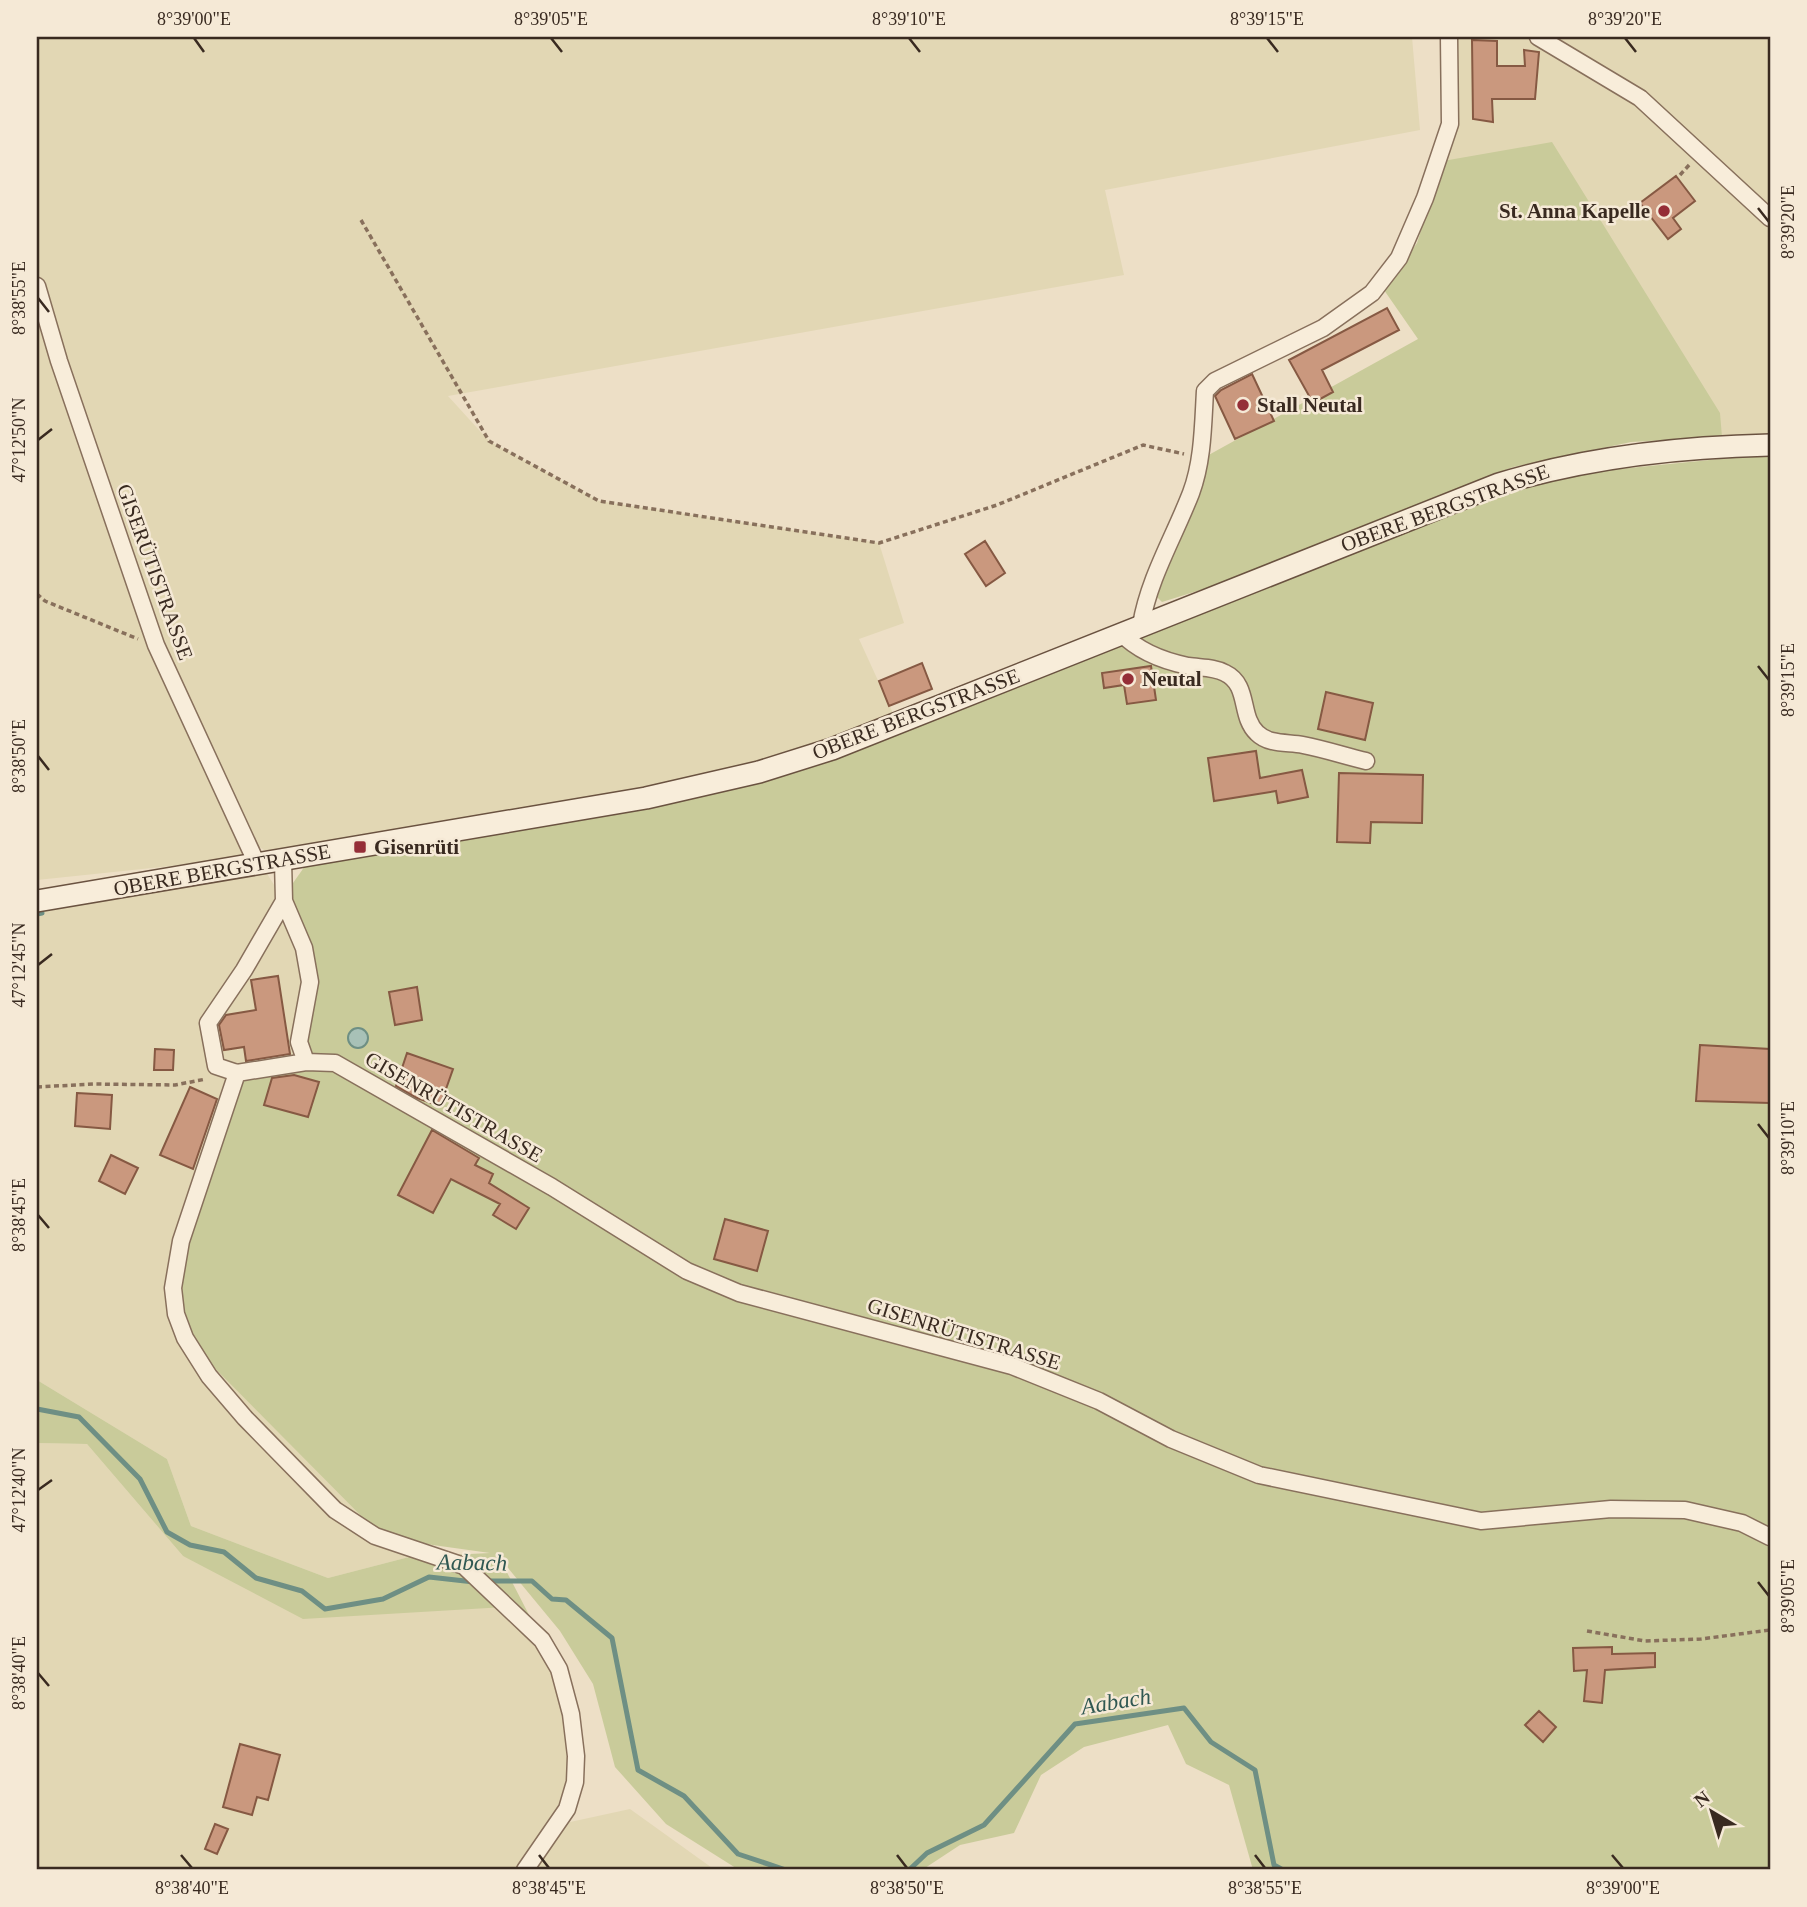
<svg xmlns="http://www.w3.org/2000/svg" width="1807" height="1907" viewBox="0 0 1807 1907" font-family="Georgia,serif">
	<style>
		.farmland { fill: #e2d7b4 }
		.green { fill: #c9cb9a }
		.water { fill: #a8c1b7; stroke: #6e8f84; stroke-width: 2 }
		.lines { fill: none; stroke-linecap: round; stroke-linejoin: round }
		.stream { stroke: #6e8f84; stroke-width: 5 }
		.building { fill: #ca987e; stroke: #865943; stroke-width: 2 }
		.street-casing { stroke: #88705c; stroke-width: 19 }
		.secondary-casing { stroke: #6a5240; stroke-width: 24 }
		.path { stroke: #88705c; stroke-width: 3.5; stroke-dasharray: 5 3.5; stroke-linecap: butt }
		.street { stroke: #f8edda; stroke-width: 16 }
		.secondary { stroke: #f8edda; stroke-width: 21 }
		.ticks { fill: none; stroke: #392a20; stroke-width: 2.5 }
		.poi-dot { fill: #952e37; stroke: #f5e9d6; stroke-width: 2.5 }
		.labels { text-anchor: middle; stroke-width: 5; stroke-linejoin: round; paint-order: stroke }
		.poi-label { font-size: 21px; font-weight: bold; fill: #392a20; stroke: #f5e9d6; text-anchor: start }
		.street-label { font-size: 21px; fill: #392a20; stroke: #f5e9d6 }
		.water-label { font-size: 23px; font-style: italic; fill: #305852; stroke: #f5e9d6 }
		.neatline { fill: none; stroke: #392a20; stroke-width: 2.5 }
		.ticks-label { font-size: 18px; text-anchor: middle; fill: #392a20 }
	</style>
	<rect width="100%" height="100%" fill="#eddfc6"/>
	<path class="farmland" d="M37 37H1412L1420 130 1105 190 1124 275 448 396 489 441 599 501 879 543 904 623 859 639 897 722 646 798 266 851 254 844 245 849 238 859 37 880Z
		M1448 37H1770V439L1722 437 1443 161Z
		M266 872 284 901 304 948 306 1062 185 1338 409 1557 328 1578 191 1526 167 1459 37 1380V899Z
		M37 1443 87 1444 183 1556 506 1607 542 1640 571 1714 576 1756 561 1824 630 1809 715 1870H37Z"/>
	<path class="green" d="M1552 142 1720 413 1722 437 1631 442 1513 467 1210 587 1162 602 1155 595 1205 457 1418 339 1384 290 1417 243 1443 161Z
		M1770 454V1870H1253L1229 1785 1186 1764 1168 1725 1084 1747 1041 1775 1014 1833 960 1845 922 1870H739L666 1824 615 1767 593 1684 560 1631 499 1557 542 1640 505 1607 303 1619 183 1556 87 1444 37 1443V1380L167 1459 191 1526 328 1578 409 1557 490 1553 383 1538 185 1338 173 1288 237 1073 306 1062 304 948 284 901 293 883 305 866 646 798 897 722 1559 475Z"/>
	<path class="water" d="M348 1038a10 10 0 1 1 20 0a10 10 0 1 1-20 0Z"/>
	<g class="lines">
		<path class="stream" d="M37 914 42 913
			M37 1409 79 1417 140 1479 167 1532 190 1545 224 1552 256 1578 302 1591 325 1609 383 1599 429 1577 474 1582
			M488 1581H532L552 1599 566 1600 612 1638 638 1770 684 1796 738 1854 786 1870
			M909 1870 927 1853 984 1825 1075 1724 1184 1708 1211 1742 1255 1770 1274 1865 1283 1870"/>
	</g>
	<path class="building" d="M1472 40 1497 41V66H1525L1524 50 1539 52 1535 99H1492L1493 122 1473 119Z
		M1676 176 1695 201 1673 218 1681 229 1668 239 1640 203Z
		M1387 308 1399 330 1322 370 1333 392 1313 403 1289 360Z
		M1252 374 1274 421 1235 439 1215 396 1221 390Z
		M985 541 1005 573 986 586 965 554Z
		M922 663 932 689 889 706 879 681Z
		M1151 666 1156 700 1127 704 1124 685 1104 688 1102 673Z
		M1326 692 1373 703 1365 740 1318 729Z
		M1256 751 1260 778 1302 770 1308 797 1278 803 1276 791 1214 801 1208 758Z
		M1339 773 1423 775 1422 823 1371 822 1370 843 1337 842Z
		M278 976 290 1054 246 1061 244 1047 224 1050 219 1025 226 1015 256 1010 251 980Z
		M417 987 422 1020 395 1025 389 992Z
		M1700 1045 1770 1049V1103L1696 1101Z
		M155 1049 174 1050 173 1070H154Z
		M407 1053 453 1069 440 1106 417 1098 396 1086Z
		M294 1075 319 1082 308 1117 264 1105 272 1078Z
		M190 1087 217 1099 193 1169 160 1155Z
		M77 1093 112 1095 110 1129 75 1126Z
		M432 1130 479 1158 475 1165 493 1174 489 1183 529 1208 516 1229 493 1215 500 1204 451 1179 433 1213 398 1195Z
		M111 1155 138 1168 125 1194 99 1181Z
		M725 1219 768 1231 757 1271 714 1259Z
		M1612 1647V1654L1655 1653V1667L1605 1670 1602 1703 1584 1701 1587 1670 1574 1671 1573 1648Z
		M1539 1711 1556 1727 1543 1742 1525 1725Z
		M240 1744 280 1755 268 1800 257 1797 252 1815 223 1807Z
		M215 1824 228 1829 217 1854 205 1849Z"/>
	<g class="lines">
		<g class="street-casing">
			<path id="street" d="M1538 37 1640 98 1770 218
				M37 286 59 361 156 645 257 864
				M1141 625C1149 578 1174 537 1191 493 1203 461 1203 425 1205 391L1215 381 1323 328 1372 293 1399 258 1425 198 1450 124 1449 37
				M1121 633C1138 651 1164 661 1188 666 1201 668 1214 667 1225 673 1250 685 1239 716 1257 733 1269 745 1288 742 1303 745 1324 749 1345 756 1366 761
				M283 860 284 901 304 948 310 982 299 1042 306 1062
				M237 1073 216 1066 208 1023 244 970 284 901
				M525 1870 567 1809 575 1782 576 1756 571 1714 559 1669 542 1640 464 1566 375 1536 335 1510 245 1418 209 1376 185 1338 176 1314 173 1288 181 1241 237 1073 306 1062 335 1063 552 1187 687 1271 739 1293 1012 1366 1099 1401 1171 1439 1259 1475 1481 1521 1611 1509 1685 1510 1742 1523 1770 1537"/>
		</g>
		<g class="secondary-casing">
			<path id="secondary" d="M37 901 646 798 759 772 832 749 1499 484C1588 457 1677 447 1770 445"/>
		</g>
		<path class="path" d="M1680 175 1690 164
			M361 220 489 441 599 501 879 543 997 505 1143 445 1184 454
			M37 594 45 601 138 639
			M37 1087 94 1084 175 1085 206 1079
			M1587 1631 1645 1641 1701 1639 1770 1630"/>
		<use href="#street" class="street"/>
		<use href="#secondary" class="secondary"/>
	</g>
	<path class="ticks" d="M194 38 204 52M551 38 562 52M909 38 920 52M1267 38 1278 52M1625 38 1636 52M1758 208 1769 222M38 298 49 312M38 440 52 429M1758 666 1769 680M38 756 49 770M38 965 52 954M1758 1124 1769 1138M38 1215 49 1228M38 1490 52 1480M1758 1582 1769 1596M38 1673 49 1686M181 1855 192 1868M539 1855 549 1868M897 1855 907 1868M1255 1855 1265 1868M1612 1855 1623 1868"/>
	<g class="poi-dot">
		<circle cx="1664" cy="211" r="7"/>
		<circle cx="1243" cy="405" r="7"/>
		<circle cx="1128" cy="679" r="7"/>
		<rect x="353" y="840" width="14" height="14" rx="3.5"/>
	</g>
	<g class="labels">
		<g class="poi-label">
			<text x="1650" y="218" text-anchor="end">St. Anna Kapelle</text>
			<text x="1257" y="412">Stall Neutal</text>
			<text x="1142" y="686">Neutal</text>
			<text x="374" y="854">Gisenrüti</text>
		</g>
		<g class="street-label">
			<text transform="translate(1445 508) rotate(-20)" y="7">OBERE BERGSTRASSE</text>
			<text transform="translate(155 572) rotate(70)" y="7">GISERÜTISTRASSE</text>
			<text transform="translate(916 714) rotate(-21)" y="7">OBERE BERGSTRASSE</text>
			<text transform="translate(222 870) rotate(-10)" y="7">OBERE BERGSTRASSE</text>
			<text transform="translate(454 1107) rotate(30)" y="7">GISENRÜTISTRASSE</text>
			<text transform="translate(964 1334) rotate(17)" y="7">GISENRÜTISTRASSE</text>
		</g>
		<g class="water-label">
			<text transform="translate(472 1562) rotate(1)" y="8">Aabach</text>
			<text transform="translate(1116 1701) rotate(-9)" y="8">Aabach</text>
		</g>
	</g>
	<rect width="1807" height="1907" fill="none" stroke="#f5e9d6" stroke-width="77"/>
	<g transform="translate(1712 1812) rotate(322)" stroke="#f5e9d6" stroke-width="5" paint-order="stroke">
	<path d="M0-5L12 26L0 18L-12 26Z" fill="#392a20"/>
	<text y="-10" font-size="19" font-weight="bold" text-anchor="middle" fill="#392a20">N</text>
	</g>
	<rect x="38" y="38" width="1731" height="1830" class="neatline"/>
	<g class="ticks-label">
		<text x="194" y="25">8°39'00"E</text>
		<text x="551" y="25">8°39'05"E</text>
		<text x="909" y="25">8°39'10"E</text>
		<text x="1267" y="25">8°39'15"E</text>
		<text x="1625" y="25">8°39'20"E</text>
		<text transform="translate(1788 222) rotate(-90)" y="6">8°39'20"E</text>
		<text transform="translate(19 298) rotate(-90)" y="6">8°38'55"E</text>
		<text transform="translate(19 440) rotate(-90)" y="6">47°12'50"N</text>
		<text transform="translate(1788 680) rotate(-90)" y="6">8°39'15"E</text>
		<text transform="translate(19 756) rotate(-90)" y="6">8°38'50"E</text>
		<text transform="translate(19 965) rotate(-90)" y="6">47°12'45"N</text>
		<text transform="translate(1788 1138) rotate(-90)" y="6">8°39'10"E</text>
		<text transform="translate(19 1215) rotate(-90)" y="6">8°38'45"E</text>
		<text transform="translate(19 1490) rotate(-90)" y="6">47°12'40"N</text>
		<text transform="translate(1788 1596) rotate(-90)" y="6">8°39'05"E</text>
		<text transform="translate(19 1673) rotate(-90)" y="6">8°38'40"E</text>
		<text x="192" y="1894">8°38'40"E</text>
		<text x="549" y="1894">8°38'45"E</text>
		<text x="907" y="1894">8°38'50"E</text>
		<text x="1265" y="1894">8°38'55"E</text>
		<text x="1623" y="1894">8°39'00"E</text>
	</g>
</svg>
